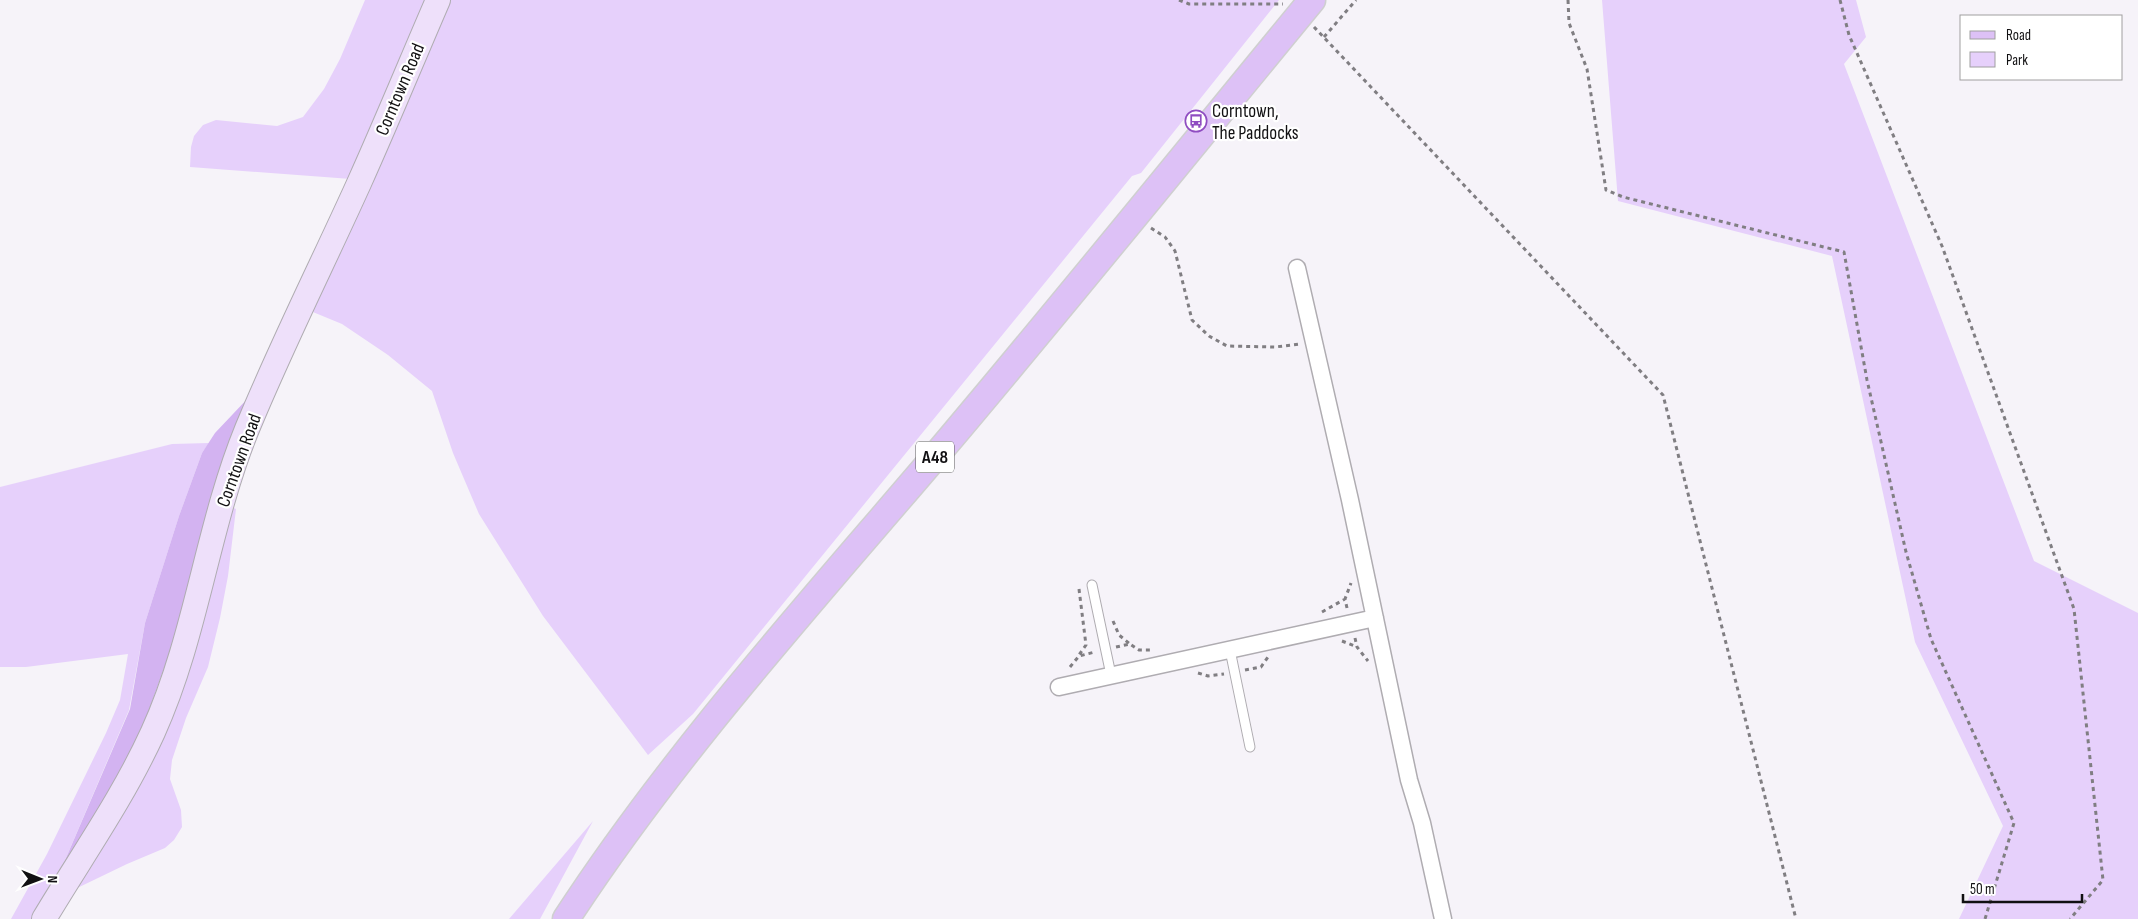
<svg xmlns="http://www.w3.org/2000/svg" width="2138" height="919" viewBox="0 0 2138 919" font-family="'Sofia Sans Condensed',sans-serif">
	<style>
		.green { fill: #e6d0fb }
		.forest { fill: #d3b3f1 }
		.lines { fill: none; stroke-linecap: round; stroke-linejoin: round }
		.lane-casing { stroke: #afacb1; stroke-width: 11 }
		.street-casing { stroke: #afacb1; stroke-width: 19 }
		.secondary-casing { stroke: #afacb1; stroke-width: 26 }
		.primary-casing { stroke: #cfcfd0; stroke-width: 29 }
		.path { stroke: #807e82; stroke-width: 3; stroke-dasharray: 4 4; stroke-linecap: butt }
		.lane { stroke: #fff; stroke-width: 9 }
		.street { stroke: #fff; stroke-width: 16 }
		.secondary { stroke: #eee0fa; stroke-width: 24 }
		.primary { stroke: #ddc1f6; stroke-width: 26 }
		.labels { text-anchor: middle; stroke-width: 4.5; stroke-linejoin: round; paint-order: stroke }
		.shield { fill: #fff; stroke: #585859; stroke-width: 1 }
		.shield-label { font-size: 18px; font-weight: bold; fill: #111012 }
		.street-label { font-size: 19px; fill: #111012; stroke: #fff }
		.poi-label { font-size: 19px; fill: #111012; stroke: #fff; text-anchor: start }
	</style>
	<rect width="100%" height="100%" fill="#f6f3f9"/>
	<path class="green" d="M365 0H427L351 179 190 167 191 147 194 136 203 125 216 120 277 126 303 117 324 89 340 59Z
		M446 0H1279L1141 173 1132 176 693 714 648 755 543 616 479 514 453 453 432 391 388 355 342 324 308 310Z
		M1602 0H1856L1866 37 1844 64 2034 561 2138 613V919H1959L2003 826 1915 642 1832 256 1618 201Z
		M209 443 202 453 179 516 145 623 129 710 54 886 33 919H11L47 854 106 733 120 700 128 654 26 667H0V487L172 444Z
		M227 505 236 509 228 576 220 618 208 667 186 718 172 760 170 779 181 810 182 827 174 840 165 848 127 864 69 892 116 820Z
		M593 821 540 919H509Z"/>
	<path class="forest" d="M250 396 176 635 149 710 126 767 54 886 130 709 145 623 179 516 202 453 215 433Z"/>
	<g class="lines">
		<g class="lane-casing">
			<path id="lane" d="M1092 585 1111 675
				M1230 650 1250 747"/>
		</g>
		<g class="street-casing">
			<path id="street" d="M1297 268 1350 500 1409 780 1422 823 1443 919
				M1059 687 1375 618"/>
		</g>
		<g class="secondary-casing">
			<path id="secondary" d="M44 919C81 857 123 798 153 732 197 635 207 527 247 429 282 344 323 263 360 181 387 121 412 60 438 0"/>
		</g>
		<g class="primary-casing">
			<path id="primary" d="M566 919C673 755 806 608 933 459 1061 308 1186 153 1312 0"/>
		</g>
		<path class="path" d="M1179 0 1189 4H1283
			M1568 0 1569 23 1587 69 1606 190 1623 197 1844 252 1867 380 1906 552 1931 639 2014 823 1985 919
			M1840 0 1849 35 1942 246 2074 609 2103 880 2070 919
			M1314 27 1663 395 1796 919
			M1324 37 1356 0
			M1151 228 1165 237 1175 251 1192 320 1209 336 1227 346 1275 347 1300 344
			M1079 589 1086 645 1079 655
			M1347 608 1345 599 1351 583
			M1322 612 1345 599
			M1113 621 1119 635 1130 644
			M1355 638 1357 647 1368 661
			M1342 641 1357 647
			M1116 647 1130 644 1139 650H1150
			M1070 667 1079 656 1095 652
			M1245 670 1261 667 1268 657
			M1198 673 1208 676 1224 674"/>
		<use href="#lane" class="lane"/>
		<use href="#street" class="street"/>
		<use href="#secondary" class="secondary"/>
		<use href="#primary" class="primary"/>
	</g>
	<defs>
		<g id="bus-ring" transform="scale(1.125)"><circle r="9.5" fill="#fff" stroke="#8f4dc1" stroke-width="1.5"/><path d="M-5-6H5V4H4V6H2V4H-2V6H-4V4H-5ZM-3.5-4V0h7V-4ZM-3.5 1.2v1.5H-2V1.2ZM2 1.2v1.5H3.5V1.2Z" fill="#8f4dc1"/></g>
	</defs>
	<g fill-rule="evenodd">
		<use href="#bus-ring" x="1196" y="121"/>
	</g>
	<g class="labels">
		<rect class="shield" x="916" y="441.5" width="38" height="31" rx="4"/>
		<g class="shield-label">
			<text x="935" y="463">A48</text>
		</g>
		<g class="street-label">
			<text transform="translate(399 89) rotate(-67)" y="7">Corntown Road</text>
			<text transform="translate(238 460) rotate(-70)" y="7">Corntown Road</text>
		</g>
		<g class="poi-label">
			<text x="1212" y="117">Corntown,<tspan x="1212" dy="22">The Paddocks</tspan></text>
		</g>
	</g>
	<rect x="1960" y="15" width="162" height="65" fill="#ffffff" stroke="#a09fa0"/>
	<rect x="1970" y="31" width="25" height="8" fill="#ddc1f6" stroke="#a09fa0"/>
	<text x="2006" y="40" font-size="15" fill="#111012">Road</text>
	<rect x="1970" y="52" width="25" height="15" fill="#e6d0fb" stroke="#a09fa0"/>
	<text x="2006" y="65" font-size="15" fill="#111012">Park</text>
	<g transform="translate(40 879) rotate(91)" stroke="#ffffff" stroke-width="4" paint-order="stroke">
	<path d="M0-4L9 19L0 12L-9 19Z" fill="#111012"/>
	<text y="-8" font-size="14" font-weight="bold" text-anchor="middle" fill="#111012">N</text>
	</g>
	<path d="M1963 894v8h119v-8" fill="none" stroke="#111012" stroke-width="2.5"/>
	<text x="1970" y="894" font-size="15" fill="#111012" stroke="#ffffff" stroke-width="4" paint-order="stroke">50 m</text>
</svg>
